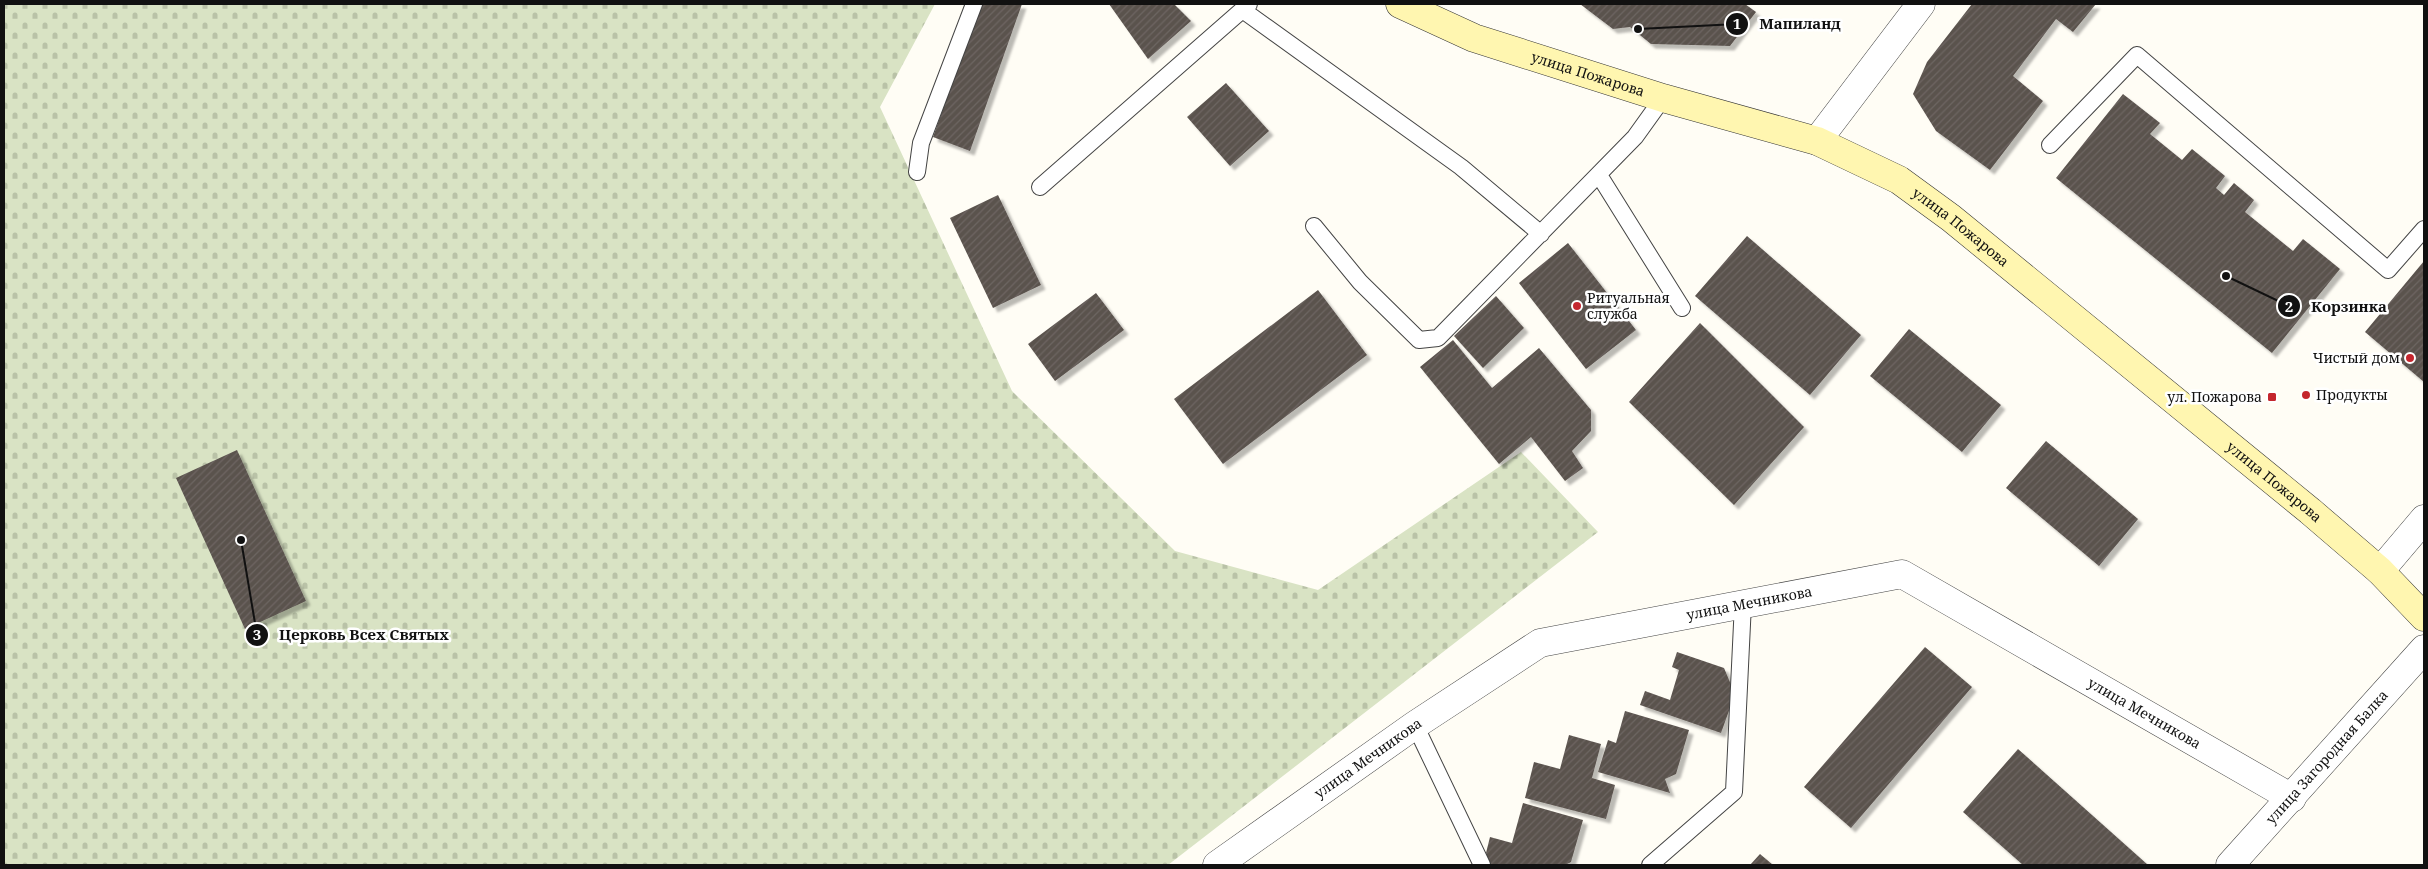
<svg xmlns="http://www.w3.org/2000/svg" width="2428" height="869" viewBox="0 0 2428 869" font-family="'Noto Serif',serif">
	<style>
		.cemetery { fill: url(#cemetery-stones) }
		.building { fill: url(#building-hatch); filter: url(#shadow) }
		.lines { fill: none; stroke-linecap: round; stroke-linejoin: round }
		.lane-casing { stroke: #444; stroke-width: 18 }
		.street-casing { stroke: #444; stroke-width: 29 }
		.secondary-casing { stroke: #333; stroke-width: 29 }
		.lane { stroke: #fff; stroke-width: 16 }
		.street { stroke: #fff; stroke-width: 28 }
		.secondary { stroke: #fff6b0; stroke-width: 28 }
		.poi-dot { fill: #c4262e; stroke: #fff; stroke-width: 2 }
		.labels { text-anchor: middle; stroke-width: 5; stroke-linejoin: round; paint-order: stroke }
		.street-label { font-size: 14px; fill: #111; stroke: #fff }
		.poi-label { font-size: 14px; fill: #111; stroke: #fff; text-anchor: start }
		.leader { fill: none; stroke: #111; stroke-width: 2 }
		.callout-dot { fill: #111; stroke: #fff; stroke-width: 2 }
		.mark-label { font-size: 15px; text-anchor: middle; font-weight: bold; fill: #fff }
		.callout-label { font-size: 15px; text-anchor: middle; font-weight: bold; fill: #111; stroke: #fff; stroke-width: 5; stroke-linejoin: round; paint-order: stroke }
	</style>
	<defs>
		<pattern id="cemetery-stones" width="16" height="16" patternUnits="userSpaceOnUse" patternTransform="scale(1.25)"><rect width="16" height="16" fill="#d9e3c4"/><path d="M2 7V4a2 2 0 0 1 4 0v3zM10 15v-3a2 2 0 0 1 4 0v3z" fill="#b9c2a7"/></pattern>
		<pattern id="building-hatch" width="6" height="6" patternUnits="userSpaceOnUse" patternTransform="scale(1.25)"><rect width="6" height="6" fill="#5a524d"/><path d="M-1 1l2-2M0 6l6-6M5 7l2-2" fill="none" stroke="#6d6662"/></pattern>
		<filter id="shadow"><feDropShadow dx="4.5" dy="4.5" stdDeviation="1" flood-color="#0004"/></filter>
	</defs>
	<rect width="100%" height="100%" fill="#fffdf5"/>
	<path class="cemetery" d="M4 4H935L880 107 1012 391 1175 551 1318 590 1521 452 1598 532 1168 865H4Z"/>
	<path class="building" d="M980 4H1022L970 151 933 137Z
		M1109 4H1174L1191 21 1148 59Z
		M1580 4H1745L1756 12 1730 46 1651 44 1630 27 1613 29Z
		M1972 4H2096L2073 32 2056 19 2013 76 2043 101 1990 170 1936 131 1913 94 1927 62Z
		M1226 83 1269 131 1230 166 1187 117Z
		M2123 94 2160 123 2150 134 2182 160 2192 149 2225 176 2216 188 2224 195 2234 183 2254 200 2245 212 2293 251 2303 239 2340 269 2272 353 2056 178Z
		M998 195 1041 285 993 308 950 218Z
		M1747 236 1861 335 1810 395 1695 296Z
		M1568 243 1636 330 1586 369 1519 283Z
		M2424 261V382L2365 332Z
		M1318 290 1367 355 1223 464 1174 399Z
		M1096 293 1124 330 1055 381 1028 344Z
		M1496 296 1524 328 1483 368 1454 336Z
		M1700 323 1804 427 1734 505 1629 402Z
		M1909 329 2001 405 1962 452 1870 376Z
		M1453 340 1492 388 1539 348 1591 410V431L1572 451 1583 468 1565 481 1531 437 1499 464 1420 367Z
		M2046 441 2138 519 2099 566 2006 488Z
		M237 450 306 601 245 629 176 478Z
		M1925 647 1972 687 1851 828 1804 787Z
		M1677 652 1724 668 1735 694 1721 733 1640 705 1645 691 1670 700 1679 670 1672 667Z
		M1625 711 1689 730 1676 774 1665 779 1670 793 1598 772 1608 740 1616 743Z
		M1569 735 1601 744 1592 778 1615 785 1606 819 1525 798 1534 762 1560 769Z
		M2018 749 2148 865H2023L1963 812Z
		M1523 803 1583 820 1571 862 1565 865H1490L1486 853 1490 837 1512 843Z
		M1760 854 1773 865H1750Z"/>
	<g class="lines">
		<g class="lane-casing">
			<path id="lane" d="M1244 11 1461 167 1541 234
				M2050 145 2137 55 2388 270 2424 229
				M917 172 921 143 974 4
				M1599 175 1682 308
				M1040 187 1249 4
				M1314 226 1360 282 1419 340 1438 338 1635 137 1663 98
				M1415 725 1482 865
				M1650 865 1734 792 1743 603"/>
		</g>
		<g class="street-casing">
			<g id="street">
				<path d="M1817 141 1921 4"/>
				<path d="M2380 571 2424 519"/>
				<path id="s1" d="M1217 865 1415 725 1540 643 1902 574 2292 798"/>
				<path id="s2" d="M2230 865 2424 649"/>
			</g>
		</g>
		<g class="secondary-casing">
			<g id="secondary">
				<path id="s3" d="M1400 4 1474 38 1663 98 1817 141 1899 180 1951 218 2310 511 2380 571 2424 617"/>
			</g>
		</g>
		<use href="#lane" class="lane"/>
		<use href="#street" class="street"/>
		<use href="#secondary" class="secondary"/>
	</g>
	<g class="poi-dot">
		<circle cx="1577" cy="306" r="5"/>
		<circle cx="2410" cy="358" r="5"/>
		<circle cx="2306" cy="395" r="5"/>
		<rect x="2267" y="392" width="10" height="10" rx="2.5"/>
	</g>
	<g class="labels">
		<g class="street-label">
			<text dy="5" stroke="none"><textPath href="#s3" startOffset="201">улица Пожарова</textPath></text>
			<text dy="5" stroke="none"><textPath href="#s3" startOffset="608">улица Пожарова</textPath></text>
			<text dy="5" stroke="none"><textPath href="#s3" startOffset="1012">улица Пожарова</textPath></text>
			<text dy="5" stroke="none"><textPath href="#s1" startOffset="605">улица Мечникова</textPath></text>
			<text dy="5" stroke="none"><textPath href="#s1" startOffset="1040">улица Мечникова</textPath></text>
			<text dy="5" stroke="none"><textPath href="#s1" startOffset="185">улица Мечникова</textPath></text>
			<text dy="5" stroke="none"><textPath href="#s2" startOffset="145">улица Загородная Балка</textPath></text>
		</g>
		<g class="poi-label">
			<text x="1587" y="303">Ритуальная<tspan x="1587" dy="16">служба</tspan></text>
			<text x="2400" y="363" text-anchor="end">Чистый дом</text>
			<text x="2316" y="400">Продукты</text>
			<text x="2262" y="402" text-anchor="end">ул. Пожарова</text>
		</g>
	</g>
	<path class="leader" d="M1638 29L1737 24M2226 276L2289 306M241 540L257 635"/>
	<g class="callout-dot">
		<circle cx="1638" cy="29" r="5"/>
		<circle cx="2226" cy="276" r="5"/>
		<circle cx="241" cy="540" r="5"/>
		<circle cx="1737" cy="24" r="12"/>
		<circle cx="2289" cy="306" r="12"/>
		<circle cx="257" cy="635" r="12"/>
	</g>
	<g class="mark-label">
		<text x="1737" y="29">1</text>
		<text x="2289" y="312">2</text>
		<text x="257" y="640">3</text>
	</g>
	<g class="callout-label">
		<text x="1800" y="29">Мапиланд</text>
		<text x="2349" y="312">Корзинка</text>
		<text x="364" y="640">Церковь Всех Святых</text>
	</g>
	<rect width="2428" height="869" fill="none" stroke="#111111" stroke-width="10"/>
</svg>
